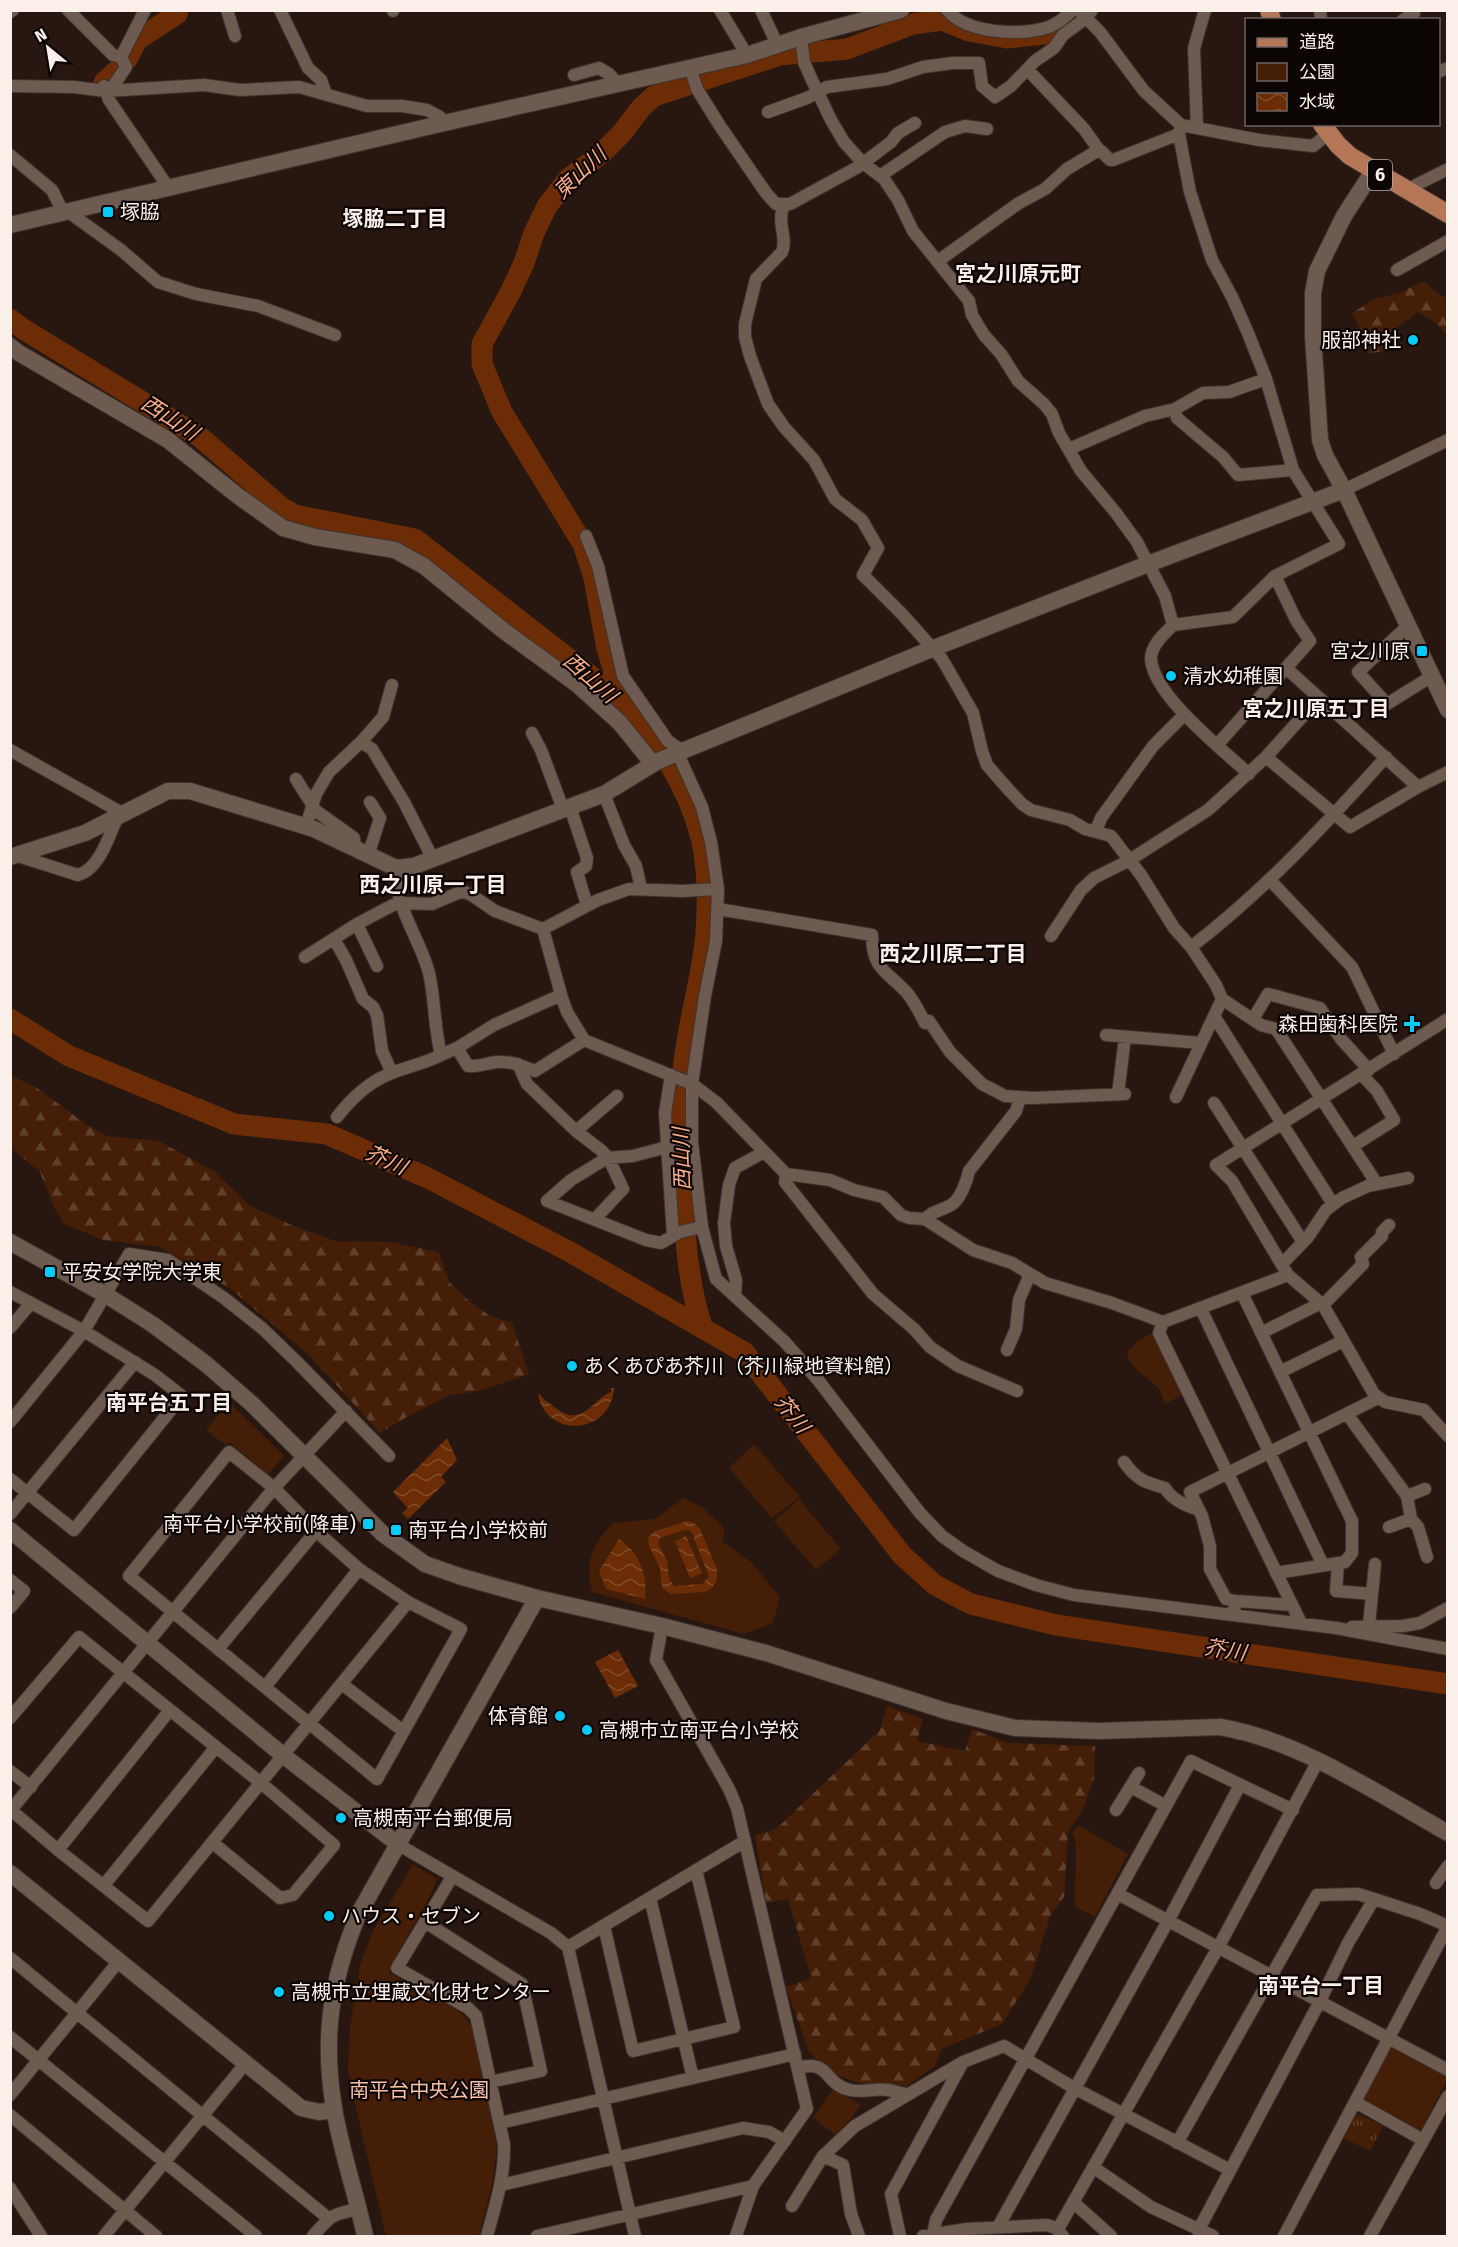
<svg xmlns="http://www.w3.org/2000/svg" width="1458" height="2247" viewBox="0 0 1458 2247" font-family="'Fira Sans','Noto Sans JP',sans-serif">
	<style>
		.grass { fill: url(#grass-tufts) }
		.forest { fill: url(#forest-firs) }
		.park { fill: #451e07 }
		.water { fill: url(#water-waves); fill-rule: evenodd }
		.lines { fill: none; stroke-linecap: round; stroke-linejoin: round }
		.river { stroke: #6c2d06; stroke-width: 21 }
		.street-casing { stroke: #3e332f; stroke-width: 14 }
		.secondary-casing { stroke: #3e332f; stroke-width: 18 }
		.primary-casing { stroke: #3e332f; stroke-width: 20 }
		.street { stroke: #6d5a51; stroke-width: 12 }
		.secondary { stroke: #6d5a51; stroke-width: 16 }
		.primary { stroke: #b67758; stroke-width: 18 }
		.poi-dot { fill: #05cbf9; stroke: #0b0503; stroke-width: 2 }
		.labels { text-anchor: middle; stroke-width: 4.5; stroke-linejoin: round; paint-order: stroke }
		.shield { fill: #0b0503; stroke: #b2a9a4; stroke-width: 1.5 }
		.shield-label { font-size: 18px; font-weight: bold; fill: #faefe9 }
		.poi-label { font-size: 20px; fill: #faefe9; stroke: #0b0503; text-anchor: start }
		.park-label { font-size: 20px; fill: #fabfa3; stroke: #0b0503 }
		.water-label { font-size: 21px; font-style: italic; fill: #fbad88; stroke: #0b0503 }
		.neighbourhood-label { font-size: 21px; font-weight: bold; fill: #faefe9; stroke: #0b0503 }
	</style>
	<defs>
		<pattern id="grass-tufts" width="24" height="20" patternUnits="userSpaceOnUse" patternTransform="scale(1.5)"><rect width="24" height="20" fill="#451e07"/><path d="M3 7l-1-3M5 7V3M7 7l1-3M15 17l-1-3M17 17v-4M19 17l1-3" fill="none" stroke="#613f2b"/></pattern>
		<pattern id="forest-firs" width="22" height="20" patternUnits="userSpaceOnUse" patternTransform="scale(1.5)"><rect width="22" height="20" fill="#451e07"/><path d="M5 1l3.5 6h-7zM16 11l3.5 6h-7z" fill="#613f2b"/></pattern>
		<pattern id="water-waves" width="16" height="10" patternUnits="userSpaceOnUse" patternTransform="scale(1.5)"><rect width="16" height="10" fill="#6c2d06"/><path d="M0 5q4-4 8 0t8 0" fill="none" stroke="#824c2a"/></pattern>
	</defs>
	<rect width="100%" height="100%" fill="#271710"/>
	<path class="grass" d="M1354 2112 1383 2126 1370 2151 1342 2137Z"/>
	<path class="forest" d="M1424 281 1440 296 1447 297V337C1441 326 1429 318 1418 312L1392 331 1388 337 1391 347 1388 350 1368 354 1359 326 1352 313 1375 299 1399 293Z
		M10 1075 37 1088 87 1125 107 1136 159 1141 214 1171 250 1206 289 1224 335 1241 390 1242 439 1252 449 1282 468 1300 490 1316 512 1323 529 1374 483 1390 448 1396 405 1418 380 1433 309 1355 231 1289 159 1247 104 1240 64 1224 54 1207 40 1172 11 1148Z
		M887 1706 923 1719 917 1741 965 1751 972 1729 1008 1743 1095 1746 1094 1778 1083 1809 1068 1832 1064 1897 1051 1914 1030 1980 1002 2024 941 2049 935 2066 906 2086 858 2083 835 2074 809 2052 786 1987 811 1978 788 1899 766 1903 755 1835 776 1829 880 1730Z"/>
	<path class="park" d="M1154 1332 1184 1394 1165 1404C1163 1398 1161 1391 1156 1386 1146 1375 1129 1368 1127 1352L1138 1341Z
		M229 1402 284 1456 268 1474 229 1442 225 1445 206 1430Z
		M754 1444 800 1497 772 1518 729 1468Z
		M683 1498 702 1507 724 1528 723 1542 752 1563 780 1597 773 1623 744 1634 592 1592C585 1561 592 1545 613 1523L655 1519Z
		M799 1499 841 1549 816 1570 774 1521Z
		M1080 1826 1128 1854 1095 1917 1075 1907 1076 1845 1072 1832Z
		M413 1864 437 1879C425 1912 402 1940 389 1973L454 2008 463 2015 473 2028 497 2146 493 2180 479 2236H386L352 2091 348 2069 350 2027 360 1965 371 1935Z
		M1392 2044 1445 2074 1447 2080 1422 2128 1416 2130 1365 2104 1363 2098Z
		M834 2088 861 2105 837 2136 813 2118Z"/>
	<path class="water" d="M611 1388H614C611 1434 548 1440 538 1395L540 1394C543 1400 548 1402 553 1406 582 1430 590 1401 611 1392Z
		M447 1438 457 1460 441 1477 446 1482 408 1519 402 1513 408 1508 393 1492Z
		M688 1521 695 1524 700 1529 717 1569V1580L711 1589 705 1592 671 1594 662 1588 660 1568 649 1546 648 1538 655 1531ZM684 1530H690L692 1533 709 1577 702 1584 674 1586 669 1579 667 1561 658 1543 660 1538Z
		M686 1536 702 1573 690 1578 675 1541Z
		M619 1539C640 1553 648 1575 645 1599L606 1589 599 1571Z
		M618 1650 638 1686 615 1698 595 1662Z"/>
	<g class="lines">
		<path class="river" d="M127 59 137 40 177 14 178 10
			M104 82 121 67
			M10 319 23 329 200 437 281 507 295 515 415 539 605 687C650 728 688 782 702 842 708 870 708 904 706 933 702 979 687 1025 683 1071 680 1104 681 1137 682 1171 684 1224 686 1276 702 1327
			M624 702 607 649 594 578 583 544 502 412 482 364V344L511 291 524 263 534 233 547 206 568 179 602 153 621 134 641 108 654 96 780 55 847 49 913 24 942 20 969 31 1007 38 1045 34 1070 22 1084 10
			M10 1019 69 1056 234 1124 327 1134 428 1178 570 1252 744 1352 902 1555 935 1585 971 1604 1056 1625 1448 1684"/>
		<g class="street-casing">
			<path id="street" d="M68 10 113 55 121 57
				M227 10 235 36
				M280 10 308 68 321 80 326 94
				M393 10V11
				M720 10 747 55
				M761 10 777 44
				M947 10C967 34 1021 36 1049 27 1058 23 1066 17 1072 10
				M1078 10 1100 32 1144 91 1181 125 1259 140 1313 146 1328 134
				M1320 10 1321 20
				M10 12 13 10
				M1403 20 1414 13 1413 10
				M801 37 804 62 811 78 831 120 844 142 863 163 884 179 898 200 913 231 969 301 972 315 984 335 1001 354 1018 381 1044 404 1052 414 1059 433 1081 471 1116 513 1137 542 1165 596 1173 625C1164 634 1151 645 1151 659 1153 695 1223 750 1249 774
				M690 67 697 89 720 126 766 193 776 204H790L858 167 891 142 898 133 915 123
				M1027 69 1084 129 1099 150
				M1438 72 1448 68
				M574 75 599 68 609 74 618 84
				M10 86 74 87 106 91 204 85 240 90 299 87 367 106H402L427 110 440 117 444 123
				M104 86 109 100 168 187
				M110 91 126 67 121 57 145 10
				M768 112 807 98 827 87 887 79 923 67 953 63H979L982 86 995 97 1011 86 1035 61 1054 48 1063 35 1086 18 1092 10
				M1181 125 1179 134 1190 192 1212 260 1232 297 1248 333 1266 379 1293 470 1339 544 1275 576
				M1197 128 1194 48 1205 10
				M10 155 52 190 63 212
				M880 176 945 132 965 126 987 129
				M1406 190 1448 169
				M784 205C776 222 788 238 782 252L756 279 745 324V337L750 356 768 404 784 427 814 460 835 499 862 520 878 548 863 575 902 614 942 659 973 713 982 751 987 765 1008 789 1022 804 1031 810 1070 820 1085 829 1111 836 1141 875 1174 928 1191 947 1216 985 1222 999 1176 1097
				M67 211 121 250 158 282 196 294 258 306 335 335
				M938 261 1019 203 1045 189 1067 169 1097 151H1101L1110 160H1113L1179 134
				M1397 270 1448 241
				M1175 409 1177 418 1223 457 1238 475 1293 470
				M1069 449 1145 416 1175 409 1203 393 1229 392 1266 379
				M1344 490 1448 440
				M586 536 598 566 623 676 668 741 684 752
				M1173 625 1233 617 1275 576 1296 620 1310 641 1217 745
				M1408 626 1358 672 1387 704 1432 676
				M1286 668 1418 787
				M532 733 541 750 563 809
				M361 742 372 749 404 802 433 859
				M10 750 122 813
				M678 754 702 807 711 842 718 889 716 941 705 996 692 1084V1142L702 1227 716 1279 785 1342 818 1380 920 1513 942 1536 963 1551 998 1571 1036 1585 1074 1595 1336 1628 1448 1649
				M1266 757 1350 827 1418 787 1448 772
				M296 779 313 806
				M604 794 624 845 636 866 641 888
				M570 807 587 858 586 866 577 872 587 905
				M312 808 354 838 355 849
				M306 826 316 794 329 772 361 742 383 717 392 685
				M1096 831 1101 818 1153 746 1184 715
				M15 855 78 875C100 869 109 835 118 816
				M368 856 380 818 370 802
				M396 868C393 905 420 938 429 973 435 999 434 1027 441 1055L457 1048 468 1066C479 1067 487 1063 497 1062 511 1061 523 1066 535 1071L584 1040 692 1084 716 1102 786 1174 830 1180 854 1190 883 1197 901 1215 909 1218 925 1219 973 1250 1012 1263 1045 1283 1112 1303 1163 1322 1288 1275
				M1270 880 1352 967 1394 1054
				M718 909 872 935C872 971 888 971 908 994 915 1003 920 1013 925 1023L929 1021 950 1052 982 1084 1005 1096 1033 1098 1125 1094
				M357 924 377 966
				M543 929 562 998 567 1012 584 1040
				M1051 936 1081 890 1094 878 1128 861 1208 810 1266 757 1319 698
				M334 939 346 960 363 999 373 1007 377 1015 382 1051 392 1073
				M1191 947C1264 891 1325 825 1386 757
				M305 957 357 924 393 905 402 903 432 904 458 893 465 892 473 896 495 911 543 929 598 900 629 889 682 891 718 889
				M1222 999 1261 1025 1276 1029 1377 1184
				M1214 1016 1333 1204
				M1253 1019 1268 994 1320 1008 1341 1039 1369 1070
				M1448 1019 1216 1165 1232 1181 1288 1275 1323 1305 1374 1394 1385 1402 1424 1410 1448 1436
				M1106 1035 1201 1043
				M457 1048 494 1025 561 995
				M518 1064 527 1084 576 1131 602 1151 609 1159 623 1189 595 1219
				M671 1075 665 1113 673 1236
				M1118 1094 1125 1037
				M1214 1103 1303 1242
				M337 1117C351 1099 366 1084 387 1075 405 1067 424 1064 441 1055
				M576 1131 617 1096
				M692 1142 667 1147 633 1156 607 1158 571 1180 547 1201 646 1240 661 1243 680 1232 702 1227
				M1353 1146 1394 1120 1377 1091 1361 1074
				M786 1174 785 1182 873 1294 914 1329 930 1347 958 1366 1017 1391
				M925 1219C933 1210 941 1211 951 1205 960 1200 967 1181 969 1171L1016 1111 1020 1098
				M1282 1264 1308 1237 1326 1210 1342 1198 1368 1186 1408 1178
				M10 1292 84 1331 155 1375 182 1396 74 1530 10 1479
				M1242 1293 1352 1521V1553L1345 1562 1276 1573
				M735 1296 736 1280 726 1246 724 1223 729 1185 735 1168 764 1152
				M1323 1305 1363 1264 1361 1257 1382 1236V1232L1389 1225
				M1201 1309 1323 1565
				M1163 1322 1159 1333 1301 1623
				M10 1328 31 1303
				M1261 1333 1321 1303
				M1007 1350 1016 1329 1019 1300 1030 1274
				M1280 1372 1343 1341
				M346 1411 274 1488 11 1810 58 1850 148 1921 408 1602
				M1347 1414 1407 1496 1411 1519 1418 1527 1427 1557
				M10 1422 84 1331 129 1254 168 1260 224 1298 263 1329 297 1362 389 1456
				M229 1452 274 1488 316 1531 359 1569 408 1602 461 1629 377 1779 129 1576Z
				M1124 1462C1137 1480 1144 1482 1165 1488 1172 1500 1186 1506 1199 1510
				M1407 1496 1425 1489
				M10 1514 135 1362
				M1389 1527 1411 1519
				M1338 1563 1336 1591 1372 1594
				M10 1580 24 1591 10 1608
				M1235 1601 1292 1605
				M1234 1615 1235 1601 1226 1599 1210 1569V1546L1202 1516 1190 1492 1378 1398
				M1369 1625 1375 1564
				M662 1626 656 1660 729 1789 737 1808 807 2109 753 2186 736 2236
				M1352 1627 1403 1626 1420 1623 1448 1608
				M218 1649 316 1531
				M342 1684 403 1731
				M265 1687 359 1569
				M10 1718 79 1637 261 1783 334 1845 293 1895 280 1898 213 1843
				M10 1771 31 1787
				M1131 1787 1166 1806
				M1116 1810 1139 1773
				M399 1845 551 1933 568 1947 635 2236
				M58 1850 170 1710
				M452 1877 397 1968 468 2008 476 2016 504 2144C505 2176 495 2206 487 2236
				M1436 1883 1448 1866
				M104 1885 216 1747
				M1118 1894 1448 2070
				M650 1898 693 2078
				M425 1922 522 1984 541 2071 490 2082
				M604 1926 633 2051 734 2027 696 1870
				M568 1947 745 1841
				M10 1958 328 2218
				M10 2037 256 2236
				M798 2068C831 2059 823 2084 850 2090 862 2093 876 2088 888 2090 894 2091 900 2093 906 2094
				M10 2095 119 1961
				M1355 2102 1423 2140
				M10 2115 156 2236
				M500 2123 795 2054
				M1177 2143 1317 1895 1358 1894 1374 1899
				M823 2156 843 2165 851 2214 859 2236
				M1093 2167 1151 2207 1213 2236
				M501 2185 743 2128 769 2132 785 2141
				M10 2188 41 2236
				M1073 2202 1111 2236
				M792 2206 823 2156 855 2126 963 2062 1004 2046 1074 2088 1230 2170
				M998 2227 1168 1921 1240 1785
				M1058 2229 1219 1946 1318 1761
				M1198 2231 1319 2003 1348 1943 1374 1899 1420 1914 1448 1926
				M933 2234 936 2220 1191 1761 1293 1810
				M104 2236 245 2064
				M313 2236C331 2215 332 2214 359 2209
				M537 2236 753 2186
				M900 2236 891 2194 963 2062
				M923 2236 967 2229 1047 2225 1056 2228 1063 2236
				M1284 2236 1448 1926
				M1370 2236 1448 2096"/>
		</g>
		<g class="secondary-casing">
			<path id="secondary" d="M1373 171 1344 216 1317 271 1313 293V336L1320 440 1325 455 1344 490 1448 710
				M10 225 444 123 747 55 801 37 901 10
				M10 346 19 353 168 440 238 496 283 528 315 537 395 550 424 566 504 631 578 685 620 723 653 764
				M10 857 85 833 168 791H190L314 829 396 868 414 866 604 794 658 761 934 648 1148 564 1344 490
				M10 1242 106 1295 152 1324 206 1364 252 1404 383 1534 425 1564 462 1577 537 1598 662 1626 766 1653 946 1711 1015 1728 1099 1731 1220 1727C1299 1740 1378 1794 1448 1833
				M10 1530 284 1756 399 1845
				M10 1873 301 2108 319 2112 334 2110
				M365 2236C356 2193 341 2151 334 2108 322 2037 331 1981 358 1915L537 1598"/>
		</g>
		<g class="primary-casing">
			<path id="primary" d="M1269 10 1272 20
				M1322 124 1338 145 1350 156 1448 214"/>
		</g>
		<use href="#street" class="street"/>
		<use href="#secondary" class="secondary"/>
		<use href="#primary" class="primary"/>
	</g>
	<g class="poi-dot">
		<rect x="102" y="206" width="12" height="12" rx="3"/>
		<circle cx="1413" cy="340" r="6"/>
		<rect x="1416" y="645" width="12" height="12" rx="3"/>
		<circle cx="1171" cy="676" r="6"/>
		<path d="M1409 1015h6v6h6v6h-6v6h-6v-6h-6v-6h6z"/>
		<rect x="44" y="1266" width="12" height="12" rx="3"/>
		<circle cx="572" cy="1366" r="6"/>
		<rect x="362" y="1518" width="12" height="12" rx="3"/>
		<rect x="390" y="1524" width="12" height="12" rx="3"/>
		<circle cx="560" cy="1716" r="6"/>
		<circle cx="587" cy="1730" r="6"/>
		<circle cx="341" cy="1818" r="6"/>
		<circle cx="329" cy="1916" r="6"/>
		<circle cx="279" cy="1992" r="6"/>
	</g>
	<g class="labels">
		<rect class="shield" x="1368" y="160" width="24" height="30" rx="4.5"/>
		<g class="shield-label">
			<text x="1380" y="181">6</text>
		</g>
		<g class="poi-label">
			<text x="120" y="219">塚脇</text>
			<text x="1401" y="347" text-anchor="end">服部神社</text>
			<text x="1410" y="658" text-anchor="end">宮之川原</text>
			<text x="1183" y="683">清水幼稚園</text>
			<text x="1398" y="1031" text-anchor="end">森田歯科医院</text>
			<text x="62" y="1279">平安女学院大学東</text>
			<text x="584" y="1373">あくあぴあ芥川（芥川緑地資料館）</text>
			<text x="356" y="1531" text-anchor="end">南平台小学校前(降車)</text>
			<text x="408" y="1537">南平台小学校前</text>
			<text x="548" y="1723" text-anchor="end">体育館</text>
			<text x="599" y="1737">高槻市立南平台小学校</text>
			<text x="353" y="1825">高槻南平台郵便局</text>
			<text x="341" y="1923">ハウス・セブン</text>
			<text x="291" y="1999">高槻市立埋蔵文化財センター</text>
		</g>
		<g class="park-label">
			<text x="419" y="2097">南平台中央公園</text>
		</g>
		<g class="water-label">
			<text transform="translate(580 173) rotate(-44)" y="7">東山川</text>
			<text transform="translate(170 418) rotate(33)" y="7">西山川</text>
			<text transform="translate(590 678) rotate(41)" y="7">西山川</text>
			<text transform="translate(682 1159) rotate(-92)" y="7">西山川</text>
			<text transform="translate(386 1160) rotate(24)" y="7">芥川</text>
			<text transform="translate(792 1414) rotate(52)" y="7">芥川</text>
			<text transform="translate(1225 1650) rotate(9)" y="7">芥川</text>
		</g>
		<g class="neighbourhood-label">
			<text x="395" y="226">塚脇二丁目</text>
			<text x="1018" y="281">宮之川原元町</text>
			<text x="1316" y="716">宮之川原五丁目</text>
			<text x="433" y="892">西之川原一丁目</text>
			<text x="953" y="961">西之川原二丁目</text>
			<text x="169" y="1410">南平台五丁目</text>
			<text x="1321" y="1993">南平台一丁目</text>
		</g>
	</g>
	<rect width="1458" height="2247" fill="none" stroke="#faefe9" stroke-width="24"/>
	<rect x="1245" y="18" width="195" height="108" fill="#0b0503" stroke="#6b635f" stroke-width="1.5"/>
	<rect x="1257" y="38" width="30" height="9" fill="#b67758" stroke="#6b635f" stroke-width="1.5"/>
	<text x="1299" y="48" font-size="18" fill="#faefe9">道路</text>
	<rect x="1257" y="63" width="30" height="18" fill="#451e07" stroke="#6b635f" stroke-width="1.5"/>
	<text x="1299" y="78" font-size="18" fill="#faefe9">公園</text>
	<rect x="1257" y="93" width="30" height="18" fill="url(#water-waves)" stroke="#6b635f" stroke-width="1.5"/>
	<text x="1299" y="108" font-size="18" fill="#faefe9">水域</text>
	<g transform="translate(48 48) rotate(330)" stroke="#0b0503" stroke-width="4.5" paint-order="stroke">
	<path d="M0-4.5L10 22L0 15L-10 22Z" fill="#faefe9"/>
	<text y="-9" font-size="16" font-weight="bold" text-anchor="middle" fill="#faefe9">N</text>
	</g>
</svg>
